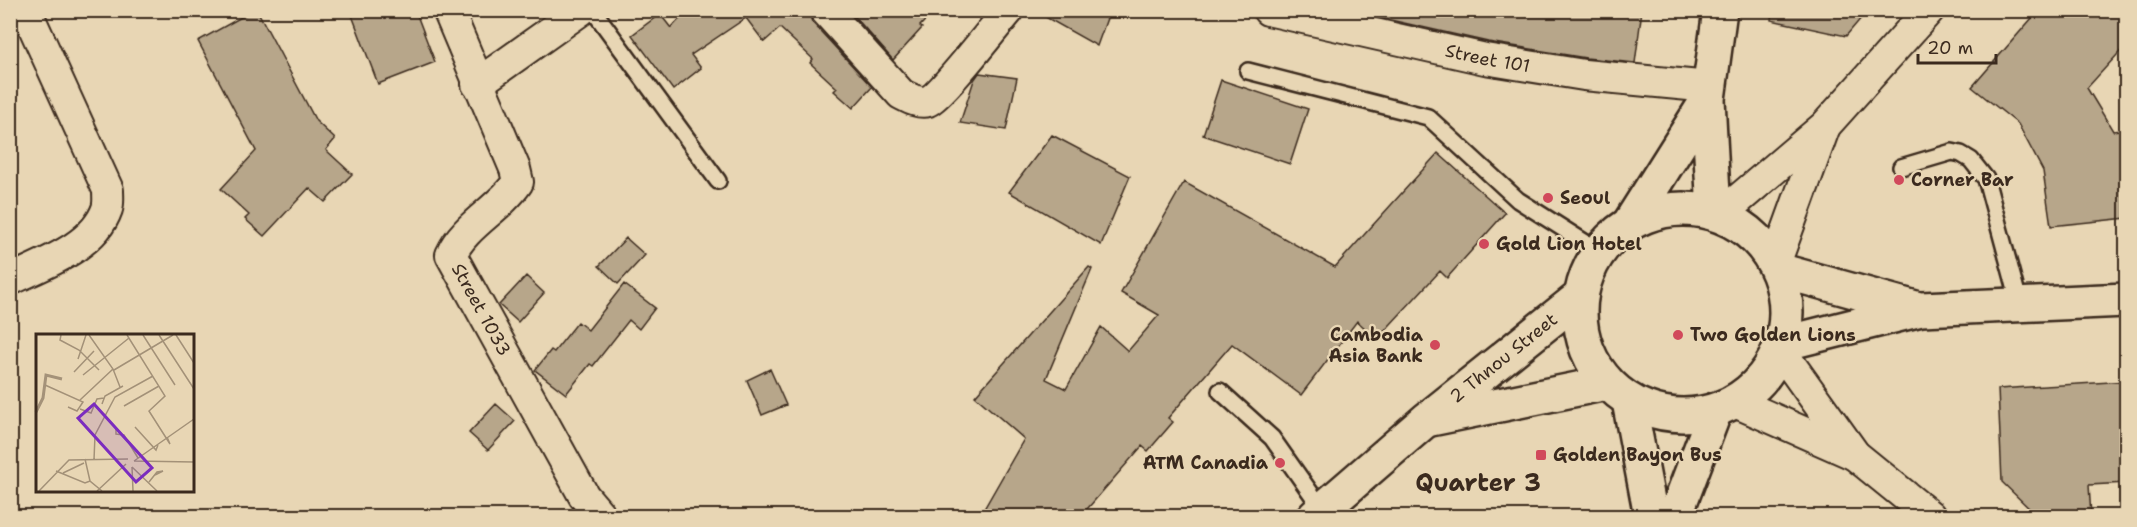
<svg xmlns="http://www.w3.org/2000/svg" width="2137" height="527" viewBox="0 0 2137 527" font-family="'Shantell Sans',sans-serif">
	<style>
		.building { fill: #b7a68a; stroke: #3b2a1e; stroke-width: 1.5 }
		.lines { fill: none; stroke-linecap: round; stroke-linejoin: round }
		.service-casing { stroke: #3b2a1e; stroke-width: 20 }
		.minor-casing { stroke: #3b2a1e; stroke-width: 34 }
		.tertiary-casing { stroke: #3b2a1e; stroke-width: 38 }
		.secondary-casing { stroke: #3b2a1e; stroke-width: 38 }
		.primary-casing { stroke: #3b2a1e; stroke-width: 38 }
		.service { stroke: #e8d6b4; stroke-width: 15 }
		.minor { stroke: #e8d6b4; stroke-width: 30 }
		.tertiary { stroke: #e8d6b4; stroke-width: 33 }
		.secondary { stroke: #e8d6b4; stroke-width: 33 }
		.primary { stroke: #e8d6b4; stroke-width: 33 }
		.poi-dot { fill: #d1495b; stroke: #e8d6b4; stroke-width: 2 }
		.labels { text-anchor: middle; stroke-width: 4.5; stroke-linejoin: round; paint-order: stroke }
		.street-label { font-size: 18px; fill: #3b2a1e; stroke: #e8d6b4 }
		.poi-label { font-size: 18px; font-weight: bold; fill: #3b2a1e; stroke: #e8d6b4; text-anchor: start }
		.district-label { font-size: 24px; font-weight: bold; fill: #3b2a1e; stroke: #e8d6b4 }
		.inset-river { fill: none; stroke: #a49279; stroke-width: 3 }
		.inset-road { fill: none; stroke: #a39178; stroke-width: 1.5 }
		.view { fill: #7b2cbf; fill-opacity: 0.15; stroke: #7b2cbf; stroke-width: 3 }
		.inset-edge { fill: none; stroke: #3b2a1e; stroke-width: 3 }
	</style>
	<rect width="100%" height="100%" fill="#e8d6b4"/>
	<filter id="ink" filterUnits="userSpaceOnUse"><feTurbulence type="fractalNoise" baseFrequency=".0167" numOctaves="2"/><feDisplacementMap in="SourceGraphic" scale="12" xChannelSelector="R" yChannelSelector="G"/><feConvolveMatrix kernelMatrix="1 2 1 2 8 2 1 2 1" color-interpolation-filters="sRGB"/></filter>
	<g filter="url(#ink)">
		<path class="building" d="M254 10H257L316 121 335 139 326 150 352 174 325 202 309 188 264 236 245 219 249 215 221 189 256 151 198 41Z
			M350 10H415L435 62 378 84Z
			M688 10H808L812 22 872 87 853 108 834 91 837 88 810 63 813 59 780 28 764 42 746 18 691 55 701 68 673 90 632 35 660 14 671 28Z
			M849 10H935L920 26 922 28 893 60Z
			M1033 10H1110L1097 46Z
			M1365 10H1642L1635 63 1586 58 1488 42 1364 14Z
			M1772 10H1868L1846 36 1771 20Z
			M2039 10H2127V44L2087 88 2113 131 2127 129V218L2051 226 2043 171 2018 124 1972 87Z
			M979 73 1017 78 1006 130 960 123 974 80Z
			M1221 80 1308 109 1290 164 1203 135Z
			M1052 135 1130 176 1101 245 1009 192Z
			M1438 153 1505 213 1447 278 1440 271 1377 339 1357 321 1301 395 1232 344 1168 418 1173 422 1148 451 1142 446 1081 516H980L1024 439 975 396 1089 267 1092 269 1046 379 1066 389 1101 327 1128 351 1159 315 1121 293 1184 182 1335 267Z
			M626 238 645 255 618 284 599 266Z
			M526 276 544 293 518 322 499 305Z
			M624 284 655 308 639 329 629 320 593 366 590 364 566 394 535 370 551 350 554 352 578 322 588 330Z
			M770 369 786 405 762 415 747 380Z
			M2127 381V483L2089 485 2091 516H2037L2002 482 1998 389Z
			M496 404 515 421 488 450 469 433Z"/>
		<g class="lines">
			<g class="service-casing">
				<path id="service" d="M593 10 718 181
					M1248 71 1428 117 1518 200 1600 252
					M1901 167 1952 152 1961 154 1971 160 1986 179 2020 305
					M1220 391 1272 438 1322 509"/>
			</g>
			<g class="minor-casing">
				<g id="minor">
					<path id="s1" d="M448 10 515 169 518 182C500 209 464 225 451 255L584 496 601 516"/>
					<path d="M825 10 901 94C909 98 919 104 928 101 941 96 996 25 1009 10"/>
					<path id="s2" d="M1268 10 1485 59 1584 75 1710 87"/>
					<path d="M477 84 581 10"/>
					<path d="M1720 215 1825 126 1929 10"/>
					<path d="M1775 264 1824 129"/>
					<path d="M10 280C43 264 94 247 107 209 109 203 108 196 108 190L26 10"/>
					<path d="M1780 350 1855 455 1930 516"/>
					<path d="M1735 402 1855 455"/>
				</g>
			</g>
			<g class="tertiary-casing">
				<path id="tertiary" d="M1629 401 1651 516
					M1675 516 1715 411"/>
			</g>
			<g class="secondary-casing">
				<g id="secondary">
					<path d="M1431 419 1607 383"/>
					<path id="s3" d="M1315 516 1426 420 1581 296"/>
				</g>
			</g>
			<g class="primary-casing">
				<path id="primary" d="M1580 312a103 103 0 1 1 206 0a103 103 0 1 1-206 0Z
					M1714 213 1708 99 1720 10
					M1629 224 1708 99
					M1778 270 1919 309
					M1782 344 1921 309 2126 300"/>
			</g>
			<use href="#service" class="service"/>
			<use href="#minor" class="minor"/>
			<use href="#tertiary" class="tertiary"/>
			<use href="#secondary" class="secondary"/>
			<use href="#primary" class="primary"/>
		</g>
	</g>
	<g class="poi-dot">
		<circle cx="1899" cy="180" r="6"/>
		<circle cx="1548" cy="198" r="6"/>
		<circle cx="1484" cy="244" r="6"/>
		<circle cx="1678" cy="335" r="6"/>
		<circle cx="1435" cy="345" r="6"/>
		<rect x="1535" y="449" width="12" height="12" rx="3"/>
		<circle cx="1280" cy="463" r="6"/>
	</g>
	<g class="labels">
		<g class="street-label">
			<text dy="6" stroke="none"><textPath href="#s2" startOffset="225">Street 101</textPath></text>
			<text dy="6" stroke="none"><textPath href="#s1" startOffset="348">Street 1033</textPath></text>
			<text dy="6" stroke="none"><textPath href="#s3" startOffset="246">2 Thnou Street</textPath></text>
		</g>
		<g class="poi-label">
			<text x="1911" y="186">Corner Bar</text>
			<text x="1560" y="204">Seoul</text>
			<text x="1496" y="250">Gold Lion Hotel</text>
			<text x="1423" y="341" text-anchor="end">Cambodia<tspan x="1423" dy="21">Asia Bank</tspan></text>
			<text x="1690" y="341">Two Golden Lions</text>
			<text x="1553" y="461">Golden Bayon Bus</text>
			<text x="1268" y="469" text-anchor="end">ATM Canadia</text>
		</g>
		<g class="district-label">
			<text x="1478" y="491">Quarter 3</text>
		</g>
	</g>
	<g transform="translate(36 334)">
		<rect width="158" height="158" fill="#e8d6b4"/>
		<path class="inset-river" d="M0 78 7 64 10 41 26 45"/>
		<path class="inset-road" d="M25 1 24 6 43 16 63 36M53 1 77 35 84 53M91 1 129 62 113 77 134 110 131 103M107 1 139 51M123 1 158 55M140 1 158 29M42 25 50 1M78 36 137 1M38 38 58 17M47 41 93 4M9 51 47 68 41 77 32 73M44 66 77 35M66 70 69 62 87 52M88 72 123 52M44 75 55 79 61 65 68 64M80 93V100L88 101 102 124M99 93 120 116 122 111M49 125 54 147 66 157M58 126 59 101 79 63 117 42M98 127 158 128M98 127 158 85M96 133 97 157M96 133 121 157M20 137 49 149 54 147M27 139 48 129M113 148 121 138 127 137 119 141M3 157 33 126 92 125M61 157 90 130"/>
		<path class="view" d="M58 70 116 134 100 148 42 84Z"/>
		<rect width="158" height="158" class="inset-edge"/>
	</g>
	<rect width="2137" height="527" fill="none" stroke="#e8d6b4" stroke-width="36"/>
	<rect x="18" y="18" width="2101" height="491" fill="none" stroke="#3b2a1e" stroke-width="2" filter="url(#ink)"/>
	<path d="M1918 54v9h78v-9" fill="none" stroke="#3b2a1e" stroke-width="3"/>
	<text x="1927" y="54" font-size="18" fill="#3b2a1e" stroke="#e8d6b4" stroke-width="4.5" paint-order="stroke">20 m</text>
</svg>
